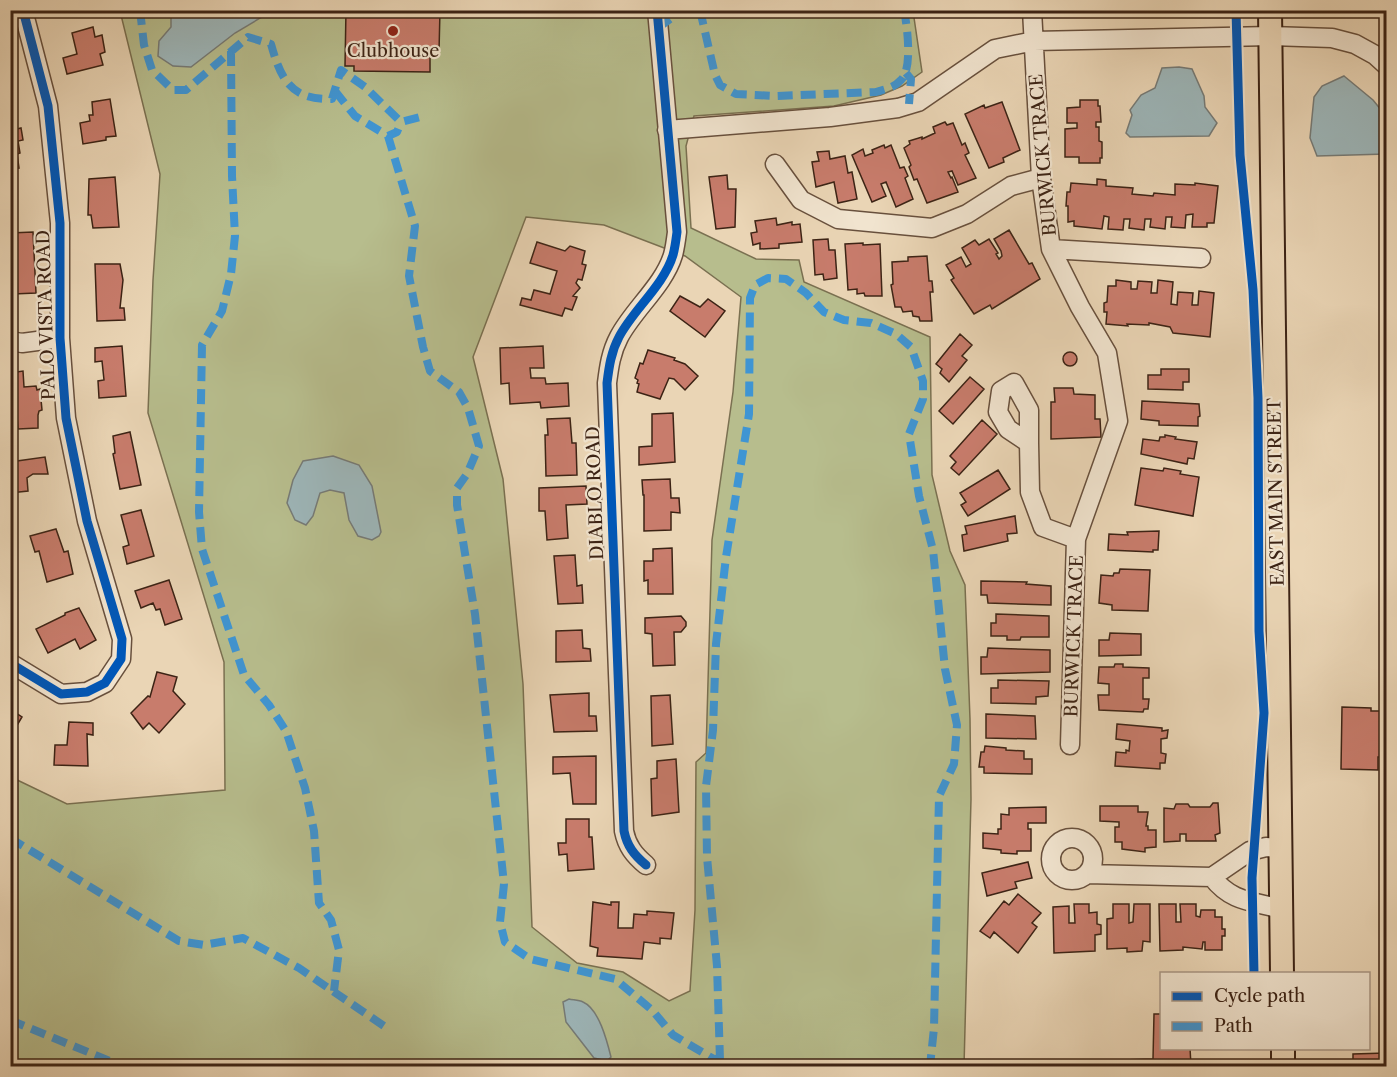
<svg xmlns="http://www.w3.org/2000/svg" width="1397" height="1077" viewBox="0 0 1397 1077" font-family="'Libre Caslon Text',serif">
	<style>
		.green { fill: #b7bd8d; stroke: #7a7051; stroke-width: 1.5; fill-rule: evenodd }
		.water { fill: #9db6b9; stroke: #767b77; stroke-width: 1.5 }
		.building { fill: #c87c6c; stroke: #3c2315; stroke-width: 1.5 }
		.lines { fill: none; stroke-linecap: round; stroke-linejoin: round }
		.minor-casing { stroke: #68503d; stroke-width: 21 }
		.major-casing { stroke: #3c2315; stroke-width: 26 }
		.minor { stroke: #f1e4cf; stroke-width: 18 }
		.major { stroke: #ead5b5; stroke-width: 22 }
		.quiet { stroke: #3f95d3; stroke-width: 8; stroke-dasharray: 15 8; stroke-linecap: butt }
		.cycleway-casing { stroke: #f1e4cf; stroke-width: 13 }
		.cycleway { stroke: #0057b8; stroke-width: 9 }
		.poi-dot { fill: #8f2418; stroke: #f1e4cf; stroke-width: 2 }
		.labels { text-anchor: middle; stroke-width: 4.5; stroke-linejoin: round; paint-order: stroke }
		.poi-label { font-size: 18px; fill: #3c2315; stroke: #f1e4cf }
		.street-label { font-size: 18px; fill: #3c2315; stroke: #f1e4cf }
	</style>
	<rect width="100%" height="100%" fill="#ead5b5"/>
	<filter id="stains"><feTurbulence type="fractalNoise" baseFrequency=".00333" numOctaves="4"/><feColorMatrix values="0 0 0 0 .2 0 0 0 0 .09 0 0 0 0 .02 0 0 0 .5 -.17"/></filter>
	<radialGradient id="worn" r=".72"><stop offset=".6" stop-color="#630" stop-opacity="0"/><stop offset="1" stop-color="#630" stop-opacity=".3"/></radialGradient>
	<path class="green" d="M120 11H913L922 72 902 86 881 95 834 106 694 116 686 146 691 228 756 259 799 260 804 282 930 337 932 475 950 551 965 585 970 719 971 799 964 1066H11V777L67 804 225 790 224 662 148 413 153 280 160 174ZM526 217 604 225 685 256 741 297 733 392 712 540 706 753 696 762 695 910 690 991 669 1001 623 972 577 963 532 927 523 684 503 479 473 357Z"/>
	<path class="water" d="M171 11H265L262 17 235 33 191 67 173 66 158 56 159 41 171 27Z
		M1179 67 1192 69 1204 96 1205 107 1217 123 1209 136 1130 137 1126 133 1132 115 1130 110 1141 95 1155 88 1162 68Z
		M1344 76 1373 100 1386 116V154L1317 156 1310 138 1314 97 1322 86Z
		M333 456 359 465 372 486 381 532 379 536 372 540 358 536 349 520 344 493 330 490 320 493 313 516 306 525 295 520 287 503 293 480 303 461Z
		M569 999C573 1000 579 1000 583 1002 599 1009 607 1041 611 1057L607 1061 594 1058 566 1022 563 1002Z"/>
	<path class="building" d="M346 10H440L439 52 430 51V72L354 71V66H345Z
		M93 27 95 37 102 35 105 52 100 54 103 65 67 74 63 58 77 54 72 33Z
		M110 99 116 136 106 137V140L83 144 80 123 90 121 89 115H93L92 102Z
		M1080 100H1098V106H1100L1101 122H1096V127H1099V141L1102 142V158H1100V163H1079V157H1065V129L1077 128V123H1067V108L1080 107Z
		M1002 102 1020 150 1003 158 1004 162 989 168 965 114 984 105 985 108Z
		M16 118 17 129 21 128 23 140 18 141 20 153 17 154 19 168 10 169V119Z
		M945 122 947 125 953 123 962 145 965 143 969 153 965 155 976 178 958 185 952 171 948 172 951 178 952 177 958 192 927 203 917 179 914 180 909 167 911 165 904 148 910 144 909 141 922 137V139L935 133 933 127Z
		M884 145 885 148 891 145 900 168 904 167 908 176 905 178 913 199 896 207 886 182 881 184 886 196 872 202 852 155 863 149 865 156 873 153 872 150Z
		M829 151 830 159 845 156 848 173 852 172 857 199 838 203 834 182 816 187 812 162 819 161 817 152Z
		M727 175 728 189H736L735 227 716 229 709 177Z
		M115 177 119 227 93 228 91 215H88L89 179Z
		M1097 179 1106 180V186L1133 188 1132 194 1153 196 1154 193 1175 195V184L1195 185V183L1218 186 1214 223H1207V227H1192L1193 214 1186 215 1185 228 1171 227 1172 217H1166L1165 229 1150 227 1151 219H1145L1144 230 1129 228 1130 219H1124L1123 230 1108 229 1109 217 1104 216 1102 229 1074 226V221L1068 222V206H1066L1067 192H1070L1071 183 1097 185Z
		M776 218 777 225 792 222V225L800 224 802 242 779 244V248L760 249V243L753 245 751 233 757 232 755 221Z
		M1009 230 1029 264 1032 263 1040 279 992 309 990 305 974 314 951 280 954 278 946 265 961 257 966 267 971 264 962 248 975 240 979 245 989 239 998 253 996 254 999 259 1002 256 1001 251 994 239Z
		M33 232 36 293 13 294 10 233Z
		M828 239 829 250H835L837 278 824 280 823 274 815 275 813 240Z
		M537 242 565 251 570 246 585 251 582 264 586 265 582 280 578 279 576 283 580 288 573 296 577 297 572 310 565 308 562 316 520 305 522 298 531 300 534 290 550 294 557 271 530 263Z
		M863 243V245L880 244 882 296H865L864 293 857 294V289L848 290 845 244Z
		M927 256 929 281H932L933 292H930L932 321H920L919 317 913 316 912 311 903 312 901 307H895L891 285 893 284 892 262 908 261V257Z
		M95 264H120L123 280 120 308H124L125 320 97 321Z
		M1116 280 1131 282V289H1137L1138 281 1152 282 1151 293H1157L1158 280 1173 282 1171 304 1177 305 1178 292 1193 293 1192 305H1198L1199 291 1214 293 1210 337 1173 333 1170 327 1149 323V325L1127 324 1128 326 1106 324 1107 312H1104V303L1107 302 1108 286H1116Z
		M680 296 700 307 708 299 725 311 705 337 670 311Z
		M960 334 972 345 962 356 967 360 949 382 940 373 942 369 936 364Z
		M122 346 126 396 99 398 98 381 104 380 102 361 95 362V348Z
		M543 346 544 368H530L531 378H545L546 384 568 383 569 406 541 408 540 402 510 404 509 383 501 384 500 348Z
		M648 350 675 358 674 360 685 364 698 376 685 390 674 379 669 378 660 399 637 392 639 384 637 383 638 380 635 378 640 363 643 364Z
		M1063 359a7 7 0 1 1 14 0a7 7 0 1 1-14 0Z
		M1161 369H1189V382H1183V390L1148 389V375H1161Z
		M23 371 24 387 36 386 37 390 40 389 42 410 39 411 38 415V428L18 429 15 391H10V373Z
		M970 377 984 389 953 424 939 411Z
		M1054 388H1073L1074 394 1095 395V419H1100L1101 437 1051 439V402H1055Z
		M1142 401 1199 404 1200 416 1198 417V426L1159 425V421L1141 419Z
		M673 413 675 462 639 465V447L652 446V414Z
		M570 418 572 443H576L577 475 546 476 545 435H548L547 419Z
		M982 420 997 434 959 475 951 468 956 462 950 456Z
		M130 432 141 485 120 489 113 454 115 453 113 436Z
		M1165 435 1176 437 1175 439 1197 442 1194 459 1188 458 1187 464 1141 454 1143 439 1159 441 1160 437H1165Z
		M45 457 48 474H33L27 478 28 491 10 493V462Z
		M1141 468 1163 471 1164 468 1181 471 1180 474 1199 477 1193 516 1135 505Z
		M998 470 1010 489 968 516 961 505 966 502 960 493Z
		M670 479 671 498H679L680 513 671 512V530L644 531V495H643L642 480Z
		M586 486 587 504 566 505 568 538 547 540 545 511H539V488Z
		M141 510 154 556 127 564 123 547 129 545 121 515Z
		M1015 516 1017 533 1007 534 1008 541 964 551 962 535 967 534 965 526Z
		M56 529 64 552 68 551 73 574 47 582 39 551 35 552 30 536Z
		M1159 531 1158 550H1153V552L1108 550 1109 534 1128 535 1127 532Z
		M672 548 673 594H648V580L644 581V561H653V549Z
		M575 555 577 586 582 585 583 603 558 604 554 556Z
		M1120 569 1150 570 1148 611 1112 610V605L1099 603 1101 575 1113 576 1114 573H1119Z
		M169 580 182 619 165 625 160 609 156 610 153 603 141 608 135 591Z
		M981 581 1027 582 1026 584 1051 586V605L988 603 987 595H981Z
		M79 608 96 640 80 649 75 639 48 653 36 629 65 615V613Z
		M996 614 1049 616V637H1021L1020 640H1007V636H991V623H996Z
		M681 616 686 622V626L681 632H674L675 665 653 666 652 634 645 633V618Z
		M582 630 583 648 590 649 591 661 556 662V631Z
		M1110 633 1141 634V655L1099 656V640H1109Z
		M988 648 1050 650V672L981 674V657H987Z
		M1115 664H1123V667L1149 668V678H1143V699H1149L1148 709H1144L1143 712 1099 710 1098 695H1109V684L1098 683 1099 667H1114Z
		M157 672 177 677 173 691 185 704 159 733 149 723 143 729 131 713 148 696 150 697Z
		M998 680 1049 681 1048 696 1036 697V704L991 703V688H998Z
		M589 693V716H596L597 731 554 732 550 695Z
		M670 695 673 744 652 746 651 696Z
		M10 706 14 708 13 711 22 717 16 727 10 725Z
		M1342 707 1371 708V711H1381V709H1386V757H1378V770L1341 769Z
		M986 714 1035 716 1036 739 986 738Z
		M69 722 93 723V735L87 734 88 766 54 765 55 745H67Z
		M1117 724 1162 728V731L1168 730 1167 738 1161 739V753L1166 754 1165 763H1160V769L1115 766 1116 752 1126 753V750L1129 751 1130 741 1116 739Z
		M985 746 1006 748V750L1024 751V759H1032V774L984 773V767H979L981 752H984Z
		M596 756V804H573L570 773 553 774V757Z
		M676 759 679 812 652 816 651 779 657 778V761Z
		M1213 803H1218L1220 833 1215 835 1216 841H1186V834H1180V841L1164 842V808L1174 809 1176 804H1188L1190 807H1210Z
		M1100 806H1138V812H1148L1146 826H1148V830H1156V847L1145 848V852L1122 849V842H1115V827H1119V822L1100 821Z
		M1046 807V823H1028V829H1031V851H1017V854L1001 853V850L983 848V833L998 834V829H1001V814L1009 815V808Z
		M566 819H589V837H592L594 869 568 871 567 854 559 855 558 843H566Z
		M1028 862 1032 878 1015 882 1017 888 987 896 982 873Z
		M1018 894 1041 913 1032 923 1037 927 1018 953 994 932 990 938 980 931 1004 901 1009 905Z
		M593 902 611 905V902H619L618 928H633L634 914 647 915V911L674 913 671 939 660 938V944L644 942 642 959 597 956 598 948 590 946Z
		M1074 904H1089V913L1097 912V924L1101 925V934L1095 935V951L1054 953 1053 907 1069 906V923H1075Z
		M1113 904H1129V923L1133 922 1134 904H1150V942L1143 941 1142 951 1127 952V948L1107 949V919L1113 918Z
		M1159 904H1176V922H1181L1180 904H1196V916L1200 917 1201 910H1215V917H1222V929H1225V936H1222V950H1205V942H1203L1202 949 1183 947V950L1160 951Z
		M1154 1014H1162V1048H1190L1191 1066H1002V1064L1153 1059Z
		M1386 1053V1066H1353V1054Z"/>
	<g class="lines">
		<g class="minor-casing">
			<path id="minor" d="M1032 10 1041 178 1051 249 1080 307 1107 353 1118 421 1076 539 1070 745
				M667 130 830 117 898 108 918 102 995 49 1034 41 1271 36 1332 38 1355 44 1375 55 1386 65
				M775 164 801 200 838 219 932 228 967 214 1011 186 1041 178
				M1051 249 1201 258
				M10 341 22 343 60 338
				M1029 443V410L1014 383 1001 391 998 412 1008 429 1029 443 1030 492 1043 527 1076 539
				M10 663 61 694 87 692 105 683 121 659 122 639 87 521 66 418 60 338V223L48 106 23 10
				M1051 859a21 21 0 1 1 42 0a21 21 0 1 1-42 0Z
				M1280 848 1266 847 1250 851 1212 877C1231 902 1252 901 1281 909
				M646 865C634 855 627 846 624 831L607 383C609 367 611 352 619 337 633 310 664 285 673 255 675 248 676 240 677 232L657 10
				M1087 874 1212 877"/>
		</g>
		<g class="major-casing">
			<path id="major" d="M1270 10 1282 974
				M1283 1048V1066"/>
		</g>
		<use href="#minor" class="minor"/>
		<use href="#major" class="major"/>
		<path class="quiet" d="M140 10 144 45 152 70 173 90H186L248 37 271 44C281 80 291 100 332 99L341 70 365 87 401 122 420 117
			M700 10 715 75 720 85 736 94 776 96 876 92C885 89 894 88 901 80 913 69 907 25 904 10
			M658 28 682 10
			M231 51 232 176 235 236 231 274 222 311 202 345 199 512 202 549 244 675 269 705 286 731 305 788 314 831 319 903 331 920 339 950 334 991
			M906 73 911 79 909 104
			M335 91 355 116 388 136 397 132 401 122
			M388 136 415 226 409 276 423 347 430 371 459 392 468 408 479 446 467 474 457 488V505L475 614 504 884 500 922 505 942 530 959 615 979 652 1010 673 1035 712 1058 742 1066
			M10 838 179 941 204 945 243 938 299 968 384 1026
			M10 1020 122 1066
			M720 1060 717 966 707 857 706 786 713 730 716 644 726 557 749 414 750 298 755 285 768 278 786 279 806 293 824 312 844 320 871 323 896 334 911 347 923 381V399L909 434 919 496 933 550 945 669 957 725 954 764 939 796 934 1028 930 1066"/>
		<g class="cycleway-casing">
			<path id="cycleway" d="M1236 10 1240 155 1253 290 1258 398 1259 631 1264 713 1252 878 1254 974
				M10 663 61 694 87 692 105 683 121 659 122 639 87 521 66 418 60 338V223L48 106 23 10
				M646 865C634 855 627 846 624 831L607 383C609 367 611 352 619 337 633 310 664 285 673 255 675 248 676 240 677 232L657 10"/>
		</g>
		<use href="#cycleway" class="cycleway"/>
	</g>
	<circle class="poi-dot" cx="393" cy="31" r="6"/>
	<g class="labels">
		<g class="poi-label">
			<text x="393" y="57">Clubhouse</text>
		</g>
		<g class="street-label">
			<text transform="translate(1043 155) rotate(-95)" y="6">BURWICK TRACE</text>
			<text transform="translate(46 315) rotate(-92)" y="6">PALO VISTA ROAD</text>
			<text transform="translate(1276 492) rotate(-91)" y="6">EAST MAIN STREET</text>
			<text transform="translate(595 493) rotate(-92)" y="6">DIABLO ROAD</text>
			<text transform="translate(1074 636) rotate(-88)" y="6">BURWICK TRACE</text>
		</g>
	</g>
	<rect width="1397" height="1077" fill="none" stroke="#ead5b5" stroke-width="36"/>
	<rect x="12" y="12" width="1373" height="1053" fill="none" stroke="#3c2315" stroke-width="3"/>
	<rect x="18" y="18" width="1361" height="1041" fill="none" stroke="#3c2315" stroke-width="1.5"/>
	<rect x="1160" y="972" width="210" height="78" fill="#f1e4cf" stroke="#a99785" stroke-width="1.5"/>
	<rect x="1172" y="992" width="30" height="9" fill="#0057b8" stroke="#a99785" stroke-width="1.5"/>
	<text x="1214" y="1002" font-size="18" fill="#3c2315">Cycle path</text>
	<rect x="1172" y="1022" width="30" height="9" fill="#3f95d3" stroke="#a99785" stroke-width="1.5"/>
	<text x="1214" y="1032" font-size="18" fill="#3c2315">Path</text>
	<rect width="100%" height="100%" filter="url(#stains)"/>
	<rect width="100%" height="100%" fill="url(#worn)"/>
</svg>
